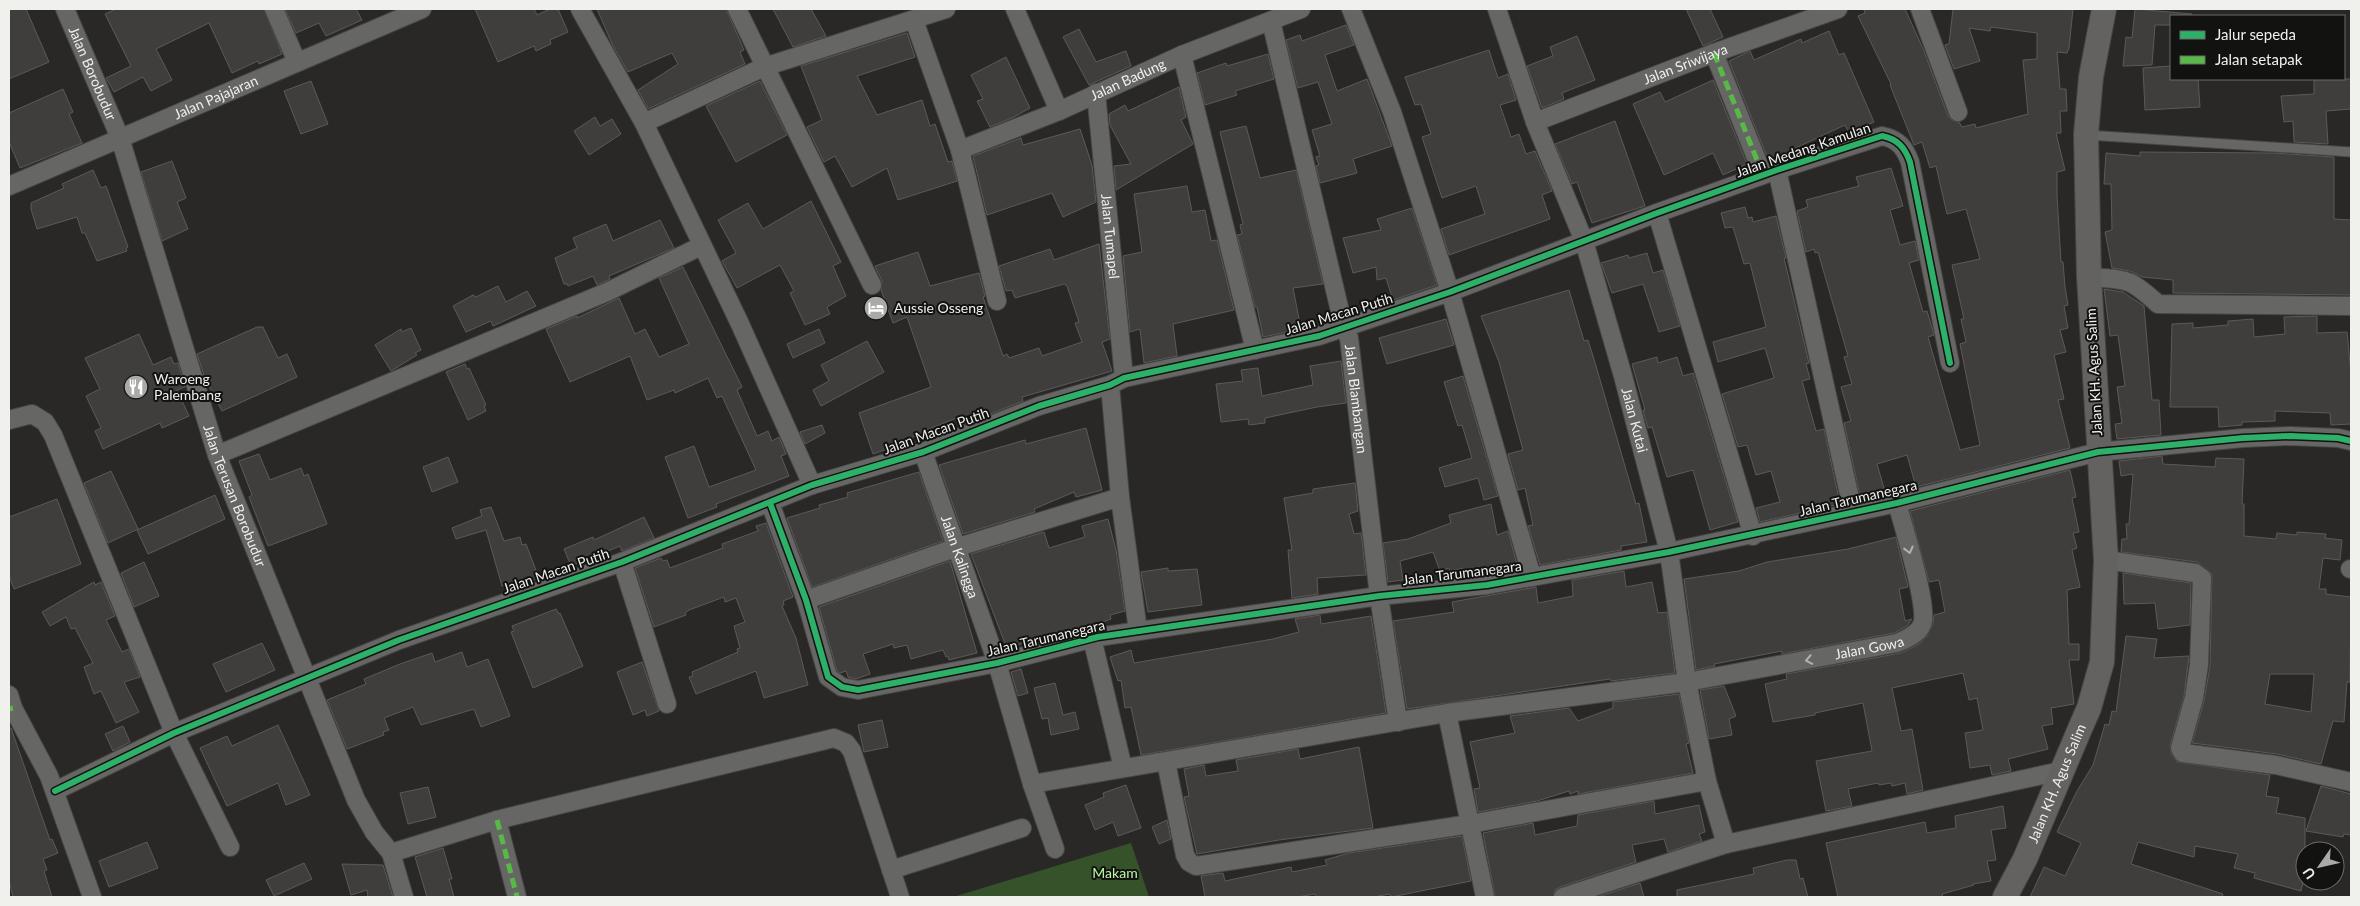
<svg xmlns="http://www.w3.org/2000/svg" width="2360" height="906" viewBox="0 0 2360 906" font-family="Lato,sans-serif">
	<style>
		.green { fill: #35522a }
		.building { fill: #3f3e3d; stroke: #5b5a59; fill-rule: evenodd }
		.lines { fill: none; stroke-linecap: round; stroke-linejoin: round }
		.lane-casing { stroke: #464644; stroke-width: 11 }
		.street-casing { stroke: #464644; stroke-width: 20 }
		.secondary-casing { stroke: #464644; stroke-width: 26 }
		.lane { stroke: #666665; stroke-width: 9 }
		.street { stroke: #666665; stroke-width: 18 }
		.secondary { stroke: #646161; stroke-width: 24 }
		.quiet { stroke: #58b947; stroke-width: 5; stroke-dasharray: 10 5; stroke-linecap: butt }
		.cycleway-casing { stroke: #121211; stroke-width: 9 }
		.cycleway { stroke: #2db169; stroke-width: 6 }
		.oneway { stroke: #b2b2b0 }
		.labels { text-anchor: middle; stroke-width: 4; stroke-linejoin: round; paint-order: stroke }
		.street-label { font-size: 14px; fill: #f0f0ed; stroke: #121211 }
		.poi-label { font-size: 14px; fill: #f0f0ed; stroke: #121211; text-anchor: start }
		.park-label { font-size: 14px; fill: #baf9a3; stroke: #121211 }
	</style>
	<rect width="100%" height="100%" fill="#292827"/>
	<path class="green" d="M1131 843 1149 897H953Z"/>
	<path class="building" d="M9 9H26L49 62 9 79Z
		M116 9H264L282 54 259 64 258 61 232 73 209 23 156 49 172 80 151 91 143 77 114 92 106 78 131 66 105 14Z
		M285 9H356L362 20 326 36 319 23 296 33Z
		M475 9H534L537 15 550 9H558L568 32 550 40 551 44 536 51 534 46 498 62Z
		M597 9H726L744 50 740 52 745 64 648 109 638 90 678 64 672 53 628 72 613 46Z
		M773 9H811L826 36 793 47Z
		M1686 9H1710L1723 37 1703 46Z
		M1864 9H1905L1924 51 1948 116 1952 120 1959 122 1962 127 1975 124 1976 128 2028 114 2023 60 2037 59V33L1991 27 1990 31 1969 28 1980 61 1954 69 1945 45 1949 44 1953 9H2073L2069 48 2067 53 2057 52 2060 89H2066L2067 111H2060L2061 133H2056L2065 170 2057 172V195L2061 262H2063L2065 287 2068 305 2064 306 2068 328 2060 330 2066 352 2054 355 2064 399 2058 400 2070 448 1916 487 1907 455 1877 464 1886 495 1861 500 1844 423 1851 421 1841 387 1852 384 1844 357 1848 356 1818 252 1815 253 1814 249 1806 252 1797 211 1808 207 1806 200 1859 186 1856 177 1891 168 1903 206 1890 210 1900 245 1915 241 1919 260 1909 263 1923 312 1927 311 1933 331 1934 335 1928 337 1960 450 1980 445 1960 344 1966 342 1961 319H1964L1952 265 1980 259 1966 209 1947 214 1936 166 1930 168 1922 142 1914 145 1890 85 1891 84 1858 16 1865 13Z
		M2135 9 2192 14V16H2171V25H2155L2152 65 2123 66 2126 37 2132 38Z
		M1346 25 1354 45 1325 55 1337 91 1367 79 1392 146 1353 159 1357 173 1320 183 1316 166 1319 165 1316 157 1320 156 1312 130 1332 124 1318 82 1298 88 1286 40 1300 35 1302 41Z
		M1079 29 1096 62 1126 51 1131 66 1089 85 1063 37Z
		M1829 31 1839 55 1844 53 1874 122 1849 133 1845 125 1787 152 1789 155 1769 162 1729 61 1750 51 1754 60 1801 39 1802 43Z
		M907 33 915 57 857 76 877 115 922 100 930 126 935 124 948 162 952 161 957 181 898 200 887 168 852 187 835 156 824 162 807 127 822 120 801 66Z
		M1577 36 1595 80 1562 93 1564 99 1542 108 1527 66 1553 56 1550 47Z
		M1489 50 1498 78 1508 74 1516 100 1500 105 1511 137 1519 134 1526 154 1535 151 1552 191 1542 195 1550 219 1449 255 1441 229 1485 214 1476 186 1442 198 1422 137 1431 134 1421 104 1415 105 1405 77Z
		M1268 54 1274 79 1235 91 1237 95 1205 105 1197 73 1226 63 1227 66Z
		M1006 57 1030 108 1014 117 990 127 977 101 983 99 971 75Z
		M2171 66V79H2198L2200 107 2145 110 2143 68Z
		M2314 79H2351V109L2326 111 2328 144 2294 142 2293 121 2284 122 2281 96 2314 94Z
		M1713 80 1747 164 1723 175 1713 153 1664 175 1633 104 1660 92 1665 102Z
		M311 81 328 124 301 134 284 91Z
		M760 81 787 135 736 162 706 106Z
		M1179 87 1186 117 1181 120 1193 144 1116 190 1114 166 1131 164 1110 125 1109 114 1125 105 1128 111Z
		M63 89 73 112 69 114 82 143 20 168 9 142V113Z
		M595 117 600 126 612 119 621 134 589 155 574 131Z
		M1615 121 1645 206 1592 223 1577 182 1572 184 1555 144Z
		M1246 126 1260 178 1296 170 1323 284 1293 288 1301 329 1263 337 1257 307H1255L1237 235 1242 234 1240 225 1243 224 1220 132Z
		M1080 129 1092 165 1096 202 1063 217 1052 193 987 215 973 156 1021 138 1023 145Z
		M2140 152 2274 153 2334 157V219L2351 220V295L2173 293V280L2142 277 2130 271 2112 268 2105 232 2112 230 2111 184H2104L2106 153 2140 156Z
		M172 161 186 198 177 202 188 229 162 241 141 172Z
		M93 170 101 188 106 186 128 247 126 248 127 251 97 261 85 233H82L77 217 37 229 31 209V203L64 188 62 184Z
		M1187 186 1192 212 1205 210 1211 241 1217 240 1234 310 1173 324 1177 356 1144 363 1140 329 1130 332 1123 256 1142 252 1134 194Z
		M811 201 841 262 833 266 846 296 827 307 830 314 805 325 790 293 794 291 780 265 737 288 722 261 736 253 718 220 748 203 763 229Z
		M1745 207 1748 218 1752 217 1753 222 1776 216 1786 258H1784L1809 363 1806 364 1810 379 1802 381 1816 431 1824 429 1840 504 1760 522 1756 508 1780 502 1771 471 1756 475 1747 445 1738 447 1722 394 1774 378 1765 348 1718 362 1713 342 1766 327 1750 263 1744 264 1733 227 1725 228 1721 213Z
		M1412 208 1437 285 1393 300 1386 278 1377 280 1376 267 1353 273 1343 238 1381 230 1377 219Z
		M660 220 674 248 609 276 610 279 597 285 593 276 568 286 567 284H564L555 258 577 248 573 238 606 224 613 241Z
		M1099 244 1110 339 1102 342 1112 371 1022 397 1023 401 962 425 959 417 924 431 925 433 895 443 896 446 873 454 859 413 931 387 907 317 893 323 881 290 882 281 875 266 918 252 930 286 979 273 985 296 983 297 1003 356 1007 354 1009 358 1039 348 1042 356 1082 342 1075 323 1079 322 1067 286 1064 284 1015 298 1012 290 1006 291 999 266 1050 249 1054 260Z
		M1647 253 1653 273 1663 270 1680 326 1659 332 1643 284 1612 293 1601 263 1628 255 1629 258Z
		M683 267 742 387 737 390 757 436 768 431 772 441 779 437 786 454 781 456 789 476 716 504 717 507 688 518 665 457 694 446 709 487 756 470 722 396 717 398 708 378 675 393 674 390 647 400 630 356 570 382 546 329 577 316V318L619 298 635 334 645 329 659 357 689 344 659 278Z
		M498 286 506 302 527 291 536 306 493 326 491 321 466 332 453 306 473 295 476 297Z
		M2104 289 2123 292 2144 306 2152 400H2159L2161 435 2117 439 2115 424 2122 423 2117 387 2125 386 2118 335 2110 336Z
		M1569 290 1584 341 1588 340 1596 366 1636 504 1639 503 1647 542 1621 546V550L1540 565 1528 526 1533 525 1525 488 1518 490 1508 454 1523 450 1499 362 1481 316Z
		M2317 316V333L2347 332 2351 373V424L2331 425 2330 413 2275 411V421L2242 422V425L2219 427 2218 407H2170L2172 324 2193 323V328L2228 325V321L2253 319 2254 337 2285 334 2284 317Z
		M1446 319 1454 345 1387 364 1379 338Z
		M257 327H263L278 358 287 354 297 377 222 411 205 378 197 354Z
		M411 328 421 350 415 353 417 355 391 371 375 345 401 329 402 332Z
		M819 329 825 343 793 358 787 344Z
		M139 334 153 365 171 357 174 364 178 363 185 387 177 390 189 416 162 428 160 423 103 449 95 431 101 428 86 396 100 389 85 358Z
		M867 341 884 372 821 406 813 390 829 381 821 365Z
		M1657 357 1658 363 1677 357 1683 376 1693 373 1738 522 1710 530 1693 470 1667 477 1652 427 1648 428 1643 410H1645L1632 364Z
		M1341 361 1346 403 1317 407 1265 418V423L1249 425 1248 419 1221 422 1216 384 1243 381 1241 370 1258 368 1262 396 1313 385 1310 366Z
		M465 364 467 369 469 368 486 405 484 406 486 411 468 420 446 372Z
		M1463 376 1498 496 1484 500 1478 478 1445 487 1439 468 1472 458 1462 425 1458 426 1444 382Z
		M822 425 825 433 805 444 800 432Z
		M1086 428 1102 490 1076 497 1074 492 1034 509 1035 512 963 534 939 465 1025 440 1026 444Z
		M259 454 270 480 301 468 304 476 308 474 327 524 268 546 249 497 252 495 239 461Z
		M2162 456 2163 464 2215 467 2216 458 2244 459 2242 504H2244V536L2276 539 2277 533 2297 535V532L2326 534 2325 538 2342 540 2340 560 2323 558 2319 589H2326V594L2351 597 2350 682H2347L2344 722 2333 721 2321 764 2277 754 2192 743 2204 701 2210 666 2212 574 2197 562 2121 552 2122 539H2127L2126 524H2129L2133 474 2121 476 2119 461ZM2270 674H2314L2311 712 2265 704Z
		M448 457 458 482 432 492 423 467Z
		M2070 470 2076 497 2072 498 2079 532 2073 533 2077 548 2072 550 2080 587 2067 590 2069 644H2079V660H2069L2074 704 2051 708 2053 724 2042 726 2048 749 2008 759 2011 771 1992 775 1990 765 1970 768 1965 733 1983 730 1977 698 1969 700 1963 673 1892 688 1901 731 1912 729 1923 790 1907 794 1905 783 1892 786 1891 783 1879 785 1878 783 1848 789 1852 806 1826 811 1816 761 1872 751 1863 703 1815 713V715L1773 722 1765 684 1787 679 1786 674 1901 653 1919 644 1927 636 1933 624 1934 615 1945 612 1939 580 1929 582 1910 511Z
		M111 471 138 529 108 543 84 483Z
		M919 472 943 541 812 587 787 518 820 508 819 505 848 497 847 493Z
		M1355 483 1358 511 1349 514 1354 534 1361 533 1366 575 1317 578 1318 594 1292 598 1288 550H1292L1284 498 1313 493V489Z
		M215 495 225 519 148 554 137 530Z
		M57 499 81 564 14 589 9 576V517Z
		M1491 504 1497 535 1508 531 1518 568 1468 576 1464 568 1450 571 1449 568 1440 571 1433 552 1400 561 1403 580 1388 582 1383 543 1408 539 1451 523 1449 515Z
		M491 507 504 541 520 537 522 545 526 544 539 578 508 590 506 585 502 586 486 530 456 539 452 528 482 516 480 510Z
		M644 517 654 538 622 551 620 546 571 566 564 549 593 537 594 540Z
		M1108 519 1116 550 1125 611 1110 615 1111 619 1084 629 1051 638 1049 634 1007 649 971 554 1044 532 1049 548 1085 537 1082 526Z
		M766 523 793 597 783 601 784 605 782 606 796 638 808 685 764 698 756 671 696 694 689 677 693 676 692 672 738 652 737 649 740 648 734 626 745 622 736 598 725 602 724 597 689 610 685 613 686 615 654 627 635 568 661 558 663 561 667 560 670 568 723 548 722 544 758 531 756 526Z
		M1896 537 1908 587 1899 589 1905 621 1912 619 1907 626 1894 633 1782 654V651L1714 664 1715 666 1696 670 1684 579 1739 571 1767 562 1848 549Z
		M950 561 977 653 949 660 948 656 946 657 943 650 911 659 907 645 894 648 893 644 863 654 870 674 856 679 848 677 846 671 840 673 837 671 819 607Z
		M144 562 159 596 134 607 121 573Z
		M1168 568V571L1197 569 1202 605 1148 612 1141 572Z
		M1624 571 1626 587 1652 582 1658 613 1667 612 1675 673 1611 681 1610 679 1407 709 1393 621 1454 612 1452 602 1536 587 1538 603 1573 596 1572 580Z
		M2123 573 2191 583 2190 625 2158 629 2155 603 2124 604Z
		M94 582 95 585 101 582 115 616 106 620 122 652 129 649 140 677 124 682 139 712 116 723 101 691 94 694 84 667 93 663 75 628 71 629 66 617 50 626 42 612Z
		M556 609 559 614 560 613 583 666 533 688 511 632 514 631 512 626Z
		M1320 615 1321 624 1371 616 1386 713 1141 755 1131 707 1125 708 1121 680 1118 681 1110 657 1131 650 1134 663 1273 639 1299 632 1295 619Z
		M2126 636 2157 639 2154 658 2189 656 2184 696 2170 746 2171 753 2177 762 2270 775 2266 796 2279 798 2276 813 2305 818V874L2301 891 2254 878 2255 873 2234 868 2238 854 2195 846 2194 857 2138 842 2131 864 2223 894 2222 897H2030L2044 867 2065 876 2081 843 2057 832 2077 791 2093 765 2105 724 2109 725 2112 711 2116 712Z
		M262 643 275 670 226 692 213 664Z
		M462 652 467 667 488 659 510 716 481 727 474 709 421 725 413 707 384 718 389 730 383 732 384 735 347 749 327 700 366 684 364 679 400 664 432 653 435 662Z
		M642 662 659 711 647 716 645 710 633 715 617 672Z
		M1021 669 1028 693 1018 696 1011 672Z
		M1055 683 1063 715 1075 712 1079 729 1051 735 1048 718 1042 719 1034 688Z
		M1724 686 1736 716 1729 719 1732 735 1709 739 1700 690Z
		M1679 694 1689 743 1686 744 1693 773 1578 794V791L1570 794 1569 791 1537 801 1478 812 1474 789 1480 788 1470 742 1515 733 1510 716 1569 708 1578 721 1613 708V702Z
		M882 720 888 747 864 752 858 725Z
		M278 725 310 795 286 805 278 783 227 806 200 748 227 736 232 746Z
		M123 726 130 742 113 751 105 734Z
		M9 728H11L50 840 52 839 58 853 43 859 47 870 44 871 52 897H13L9 881Z
		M1359 747 1373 828 1279 840 1197 854 1184 797 1189 796 1184 769 1204 765 1206 776 1238 771 1236 760 1298 749 1300 759Z
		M1126 785 1141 828 1118 836 1113 822 1095 830 1085 805 1104 797 1103 793Z
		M2321 786 2351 794V835L2344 834 2343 837 2306 831Z
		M428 787 436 817 408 824 400 793Z
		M1654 801 1655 814 1699 805 1705 832 1699 834 1702 841 1668 852 1664 839 1632 845 1636 862 1560 887 1555 890 1553 897H1495L1483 833 1533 823 1535 835 1577 826 1578 815Z
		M2003 806 2006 828 1991 830 1996 860 1987 861 1991 881 1973 884 1974 885 1942 894 1943 897H1838L1826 843 1925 822 1927 833 1956 828 1955 816Z
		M1167 820 1171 839 1159 844 1152 827Z
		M1462 836 1471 881 1391 897 1390 894 1373 897H1316L1315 894 1297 897H1205L1201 876 1223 873 1225 881 1291 867 1292 872 1327 865 1325 860 1349 853Z
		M147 842 158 868 109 887 99 861Z
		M443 848 452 879H449L454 897H427L415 857Z
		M1787 860H1796L1800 879 1803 878 1808 897H1677V890L1754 874 1753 868Z
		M304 863 312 879 274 896 266 880Z
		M342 864 383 865 393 897H368L367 890 351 895Z
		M1640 883 1644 897H1597Z"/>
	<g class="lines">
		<g class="lane-casing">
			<path id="lane" d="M2087 135 2351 152"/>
		</g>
		<g class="street-casing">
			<g id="street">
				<path id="s1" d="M65 9 120 138 217 455 356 800 374 832 391 853 404 897"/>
				<path d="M274 9 297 62"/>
				<path d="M580 9 644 123 740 324 812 485"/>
				<path d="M737 9 872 285"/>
				<path d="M1015 9 1059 111"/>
				<path d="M1351 9 1392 112 1450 292 1532 577"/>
				<path id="s2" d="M1497 9 1535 122 1584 241 1623 376 1669 552 1687 682 1707 781 1726 844"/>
				<path d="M1920 9 1958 112"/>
				<path d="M914 20 960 150 997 301"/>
				<path id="s3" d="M1271 21 1344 328 1349 338 1379 596 1398 722"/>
				<path d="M1714 53 1763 175"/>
				<path d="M1182 55 1255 350"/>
				<path id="s4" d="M1096 93 1124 378"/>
				<path id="s5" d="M1535 122 1714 53 1838 9"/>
				<path d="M644 123 764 67 946 9"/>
				<path id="s6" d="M960 150 1059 111 1182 55 1301 9"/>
				<path d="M1777 170 1853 512"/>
				<path id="s7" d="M9 186 422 9"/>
				<path d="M1657 213 1753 536"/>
				<path d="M2089 277C2128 280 2128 277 2158 304L2351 306"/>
				<path d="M1110 385 1120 497 1138 631"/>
				<path d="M9 420 32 414 45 422 53 435 174 733 230 847"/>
				<path id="s8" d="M923 452 997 663 1032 784 1447 713 1687 682 1897 643C1907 639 1921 633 1923 621 1926 598 1904 529 1897 503"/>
				<path d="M217 455 607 292 701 246"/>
				<path d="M770 503 806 600 828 677 842 687 858 690 997 663 1098 637 1379 596 1487 585 1669 552 1897 503 2098 452 2243 438 2290 436 2338 438 2351 441"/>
				<path d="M2106 560 2195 573 2202 578 2199 665 2194 698 2180 748 2183 753 2276 765 2351 782"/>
				<path d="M622 562 667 704"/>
				<path d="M2350 569H2351"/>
				<path d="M806 600 955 548 1120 497"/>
				<path d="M1092 638 1123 768"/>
				<path d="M9 695 13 708 49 776 92 897"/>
				<path d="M1447 713 1485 897"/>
				<path d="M1166 762 1185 855 1189 862 1196 866 1470 824 1707 781"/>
				<path d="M1032 784 1055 849"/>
				<path d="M55 791 174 733 399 640 622 562 812 485 923 452 1039 406 1110 385 1124 378 1319 336 1450 292 1657 213 1777 170 1882 136C1898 139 1905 148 1910 162L1950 363"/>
				<path d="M497 820 517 897"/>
				<path d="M391 853 497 820 834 738 846 743 852 751 900 897"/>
				<path d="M891 870 1022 828"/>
				<path d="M1563 897 1726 844 2061 771"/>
			</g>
		</g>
		<g class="secondary-casing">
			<g id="secondary">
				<path id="s9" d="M2005 897 2025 859 2079 731 2089 708 2102 662 2106 560 2089 277 2086 134 2091 77 2104 9"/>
			</g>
		</g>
		<use href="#lane" class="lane"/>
		<use href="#street" class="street"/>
		<use href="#secondary" class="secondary"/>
		<path class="quiet" d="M1714 53 1763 175
			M9 709 13 708
			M497 820 517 897"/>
		<g class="cycleway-casing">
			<path id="cycleway" d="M770 503 806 600 828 677 842 687 858 690 997 663 1098 637 1379 596 1487 585 1669 552 1897 503 2098 452 2243 438 2290 436 2338 438 2351 441
				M55 791 174 733 399 640 622 562 812 485 923 452 1039 406 1110 385 1124 378 1319 336 1450 292 1657 213 1777 170 1882 136C1898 139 1905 148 1910 162L1950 363"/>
		</g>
		<use href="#cycleway" class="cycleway"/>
	</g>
	<defs><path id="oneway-chevron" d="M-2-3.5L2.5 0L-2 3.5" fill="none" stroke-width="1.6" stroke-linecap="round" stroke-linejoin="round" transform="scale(1.25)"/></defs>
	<g class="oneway">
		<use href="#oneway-chevron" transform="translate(1909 550) rotate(76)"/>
		<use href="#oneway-chevron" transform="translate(1809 660) rotate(169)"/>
	</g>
	<defs>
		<g id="hotel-disc" transform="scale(1.25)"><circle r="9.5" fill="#aaaaa8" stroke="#121211"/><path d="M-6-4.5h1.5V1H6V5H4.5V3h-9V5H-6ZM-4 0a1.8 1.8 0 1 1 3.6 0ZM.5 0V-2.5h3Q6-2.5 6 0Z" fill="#fff"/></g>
		<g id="restaurant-disc" transform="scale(1.25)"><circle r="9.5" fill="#aaaaa8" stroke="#121211"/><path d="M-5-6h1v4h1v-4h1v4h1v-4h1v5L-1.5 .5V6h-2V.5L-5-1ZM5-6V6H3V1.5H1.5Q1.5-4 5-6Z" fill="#fff"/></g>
	</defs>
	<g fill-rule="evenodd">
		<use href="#hotel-disc" x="876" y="308"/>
		<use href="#restaurant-disc" x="136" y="387"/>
	</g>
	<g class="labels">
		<g class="street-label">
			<text dy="5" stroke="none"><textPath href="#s5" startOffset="161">Jalan Sriwijaya</textPath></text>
			<text dy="5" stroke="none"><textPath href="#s1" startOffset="70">Jalan Borobudur</textPath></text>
			<text dy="5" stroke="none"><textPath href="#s6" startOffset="182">Jalan Badung</textPath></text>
			<text dy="5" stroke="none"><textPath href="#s7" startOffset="225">Jalan Pajajaran</textPath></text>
			<text transform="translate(1803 150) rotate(-19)" y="5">Jalan Medang Kamulan</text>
			<text dy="5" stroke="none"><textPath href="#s4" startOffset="144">Jalan Tumapel</textPath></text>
			<text transform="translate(1339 314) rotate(-17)" y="5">Jalan Macan Putih</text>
			<text transform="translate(2094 372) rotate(-93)" y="5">Jalan KH. Agus Salim</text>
			<text dy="5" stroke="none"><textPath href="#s3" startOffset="388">Jalan Blambangan</textPath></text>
			<text dy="5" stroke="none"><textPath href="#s2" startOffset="434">Jalan Kutai</textPath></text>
			<text transform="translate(936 431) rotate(-20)" y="5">Jalan Macan Putih</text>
			<text dy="5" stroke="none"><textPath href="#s1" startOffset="516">Jalan Terusan Borobudur</textPath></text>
			<text transform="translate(1858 498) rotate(-13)" y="5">Jalan Tarumanegara</text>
			<text dy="5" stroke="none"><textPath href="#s8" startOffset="111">Jalan Kalingga</textPath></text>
			<text transform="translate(556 571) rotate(-19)" y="5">Jalan Macan Putih</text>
			<text transform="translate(1462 573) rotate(-7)" y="5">Jalan Tarumanegara</text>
			<text transform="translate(1046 638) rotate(-13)" y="5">Jalan Tarumanegara</text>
			<text dy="5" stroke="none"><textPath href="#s8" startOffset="1198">Jalan Gowa</textPath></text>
			<text dy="5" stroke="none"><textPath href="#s9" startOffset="125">Jalan KH. Agus Salim</textPath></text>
		</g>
		<g class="poi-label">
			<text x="894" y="313">Aussie Osseng</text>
			<text x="154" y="384">Waroeng<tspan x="154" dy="16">Palembang</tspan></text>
		</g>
		<g class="park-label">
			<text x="1115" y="878">Makam</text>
		</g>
	</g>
	<rect width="2360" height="906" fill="none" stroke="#f0f0ed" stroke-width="20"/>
	<rect x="2170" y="15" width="175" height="65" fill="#121211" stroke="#6b6b69"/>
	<rect x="2180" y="31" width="25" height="8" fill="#2db169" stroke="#6b6b69"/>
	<text x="2215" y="40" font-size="15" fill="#f0f0ed">Jalur sepeda</text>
	<rect x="2180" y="56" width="25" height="8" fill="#58b947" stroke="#6b6b69"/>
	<text x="2215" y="65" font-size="15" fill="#f0f0ed">Jalan setapak</text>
	<g transform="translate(2320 866) rotate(236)"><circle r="24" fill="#121211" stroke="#6b6b69"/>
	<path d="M0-4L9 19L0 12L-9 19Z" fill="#aaaaa8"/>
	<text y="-8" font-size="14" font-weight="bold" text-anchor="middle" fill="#f0f0ed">U</text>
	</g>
</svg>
